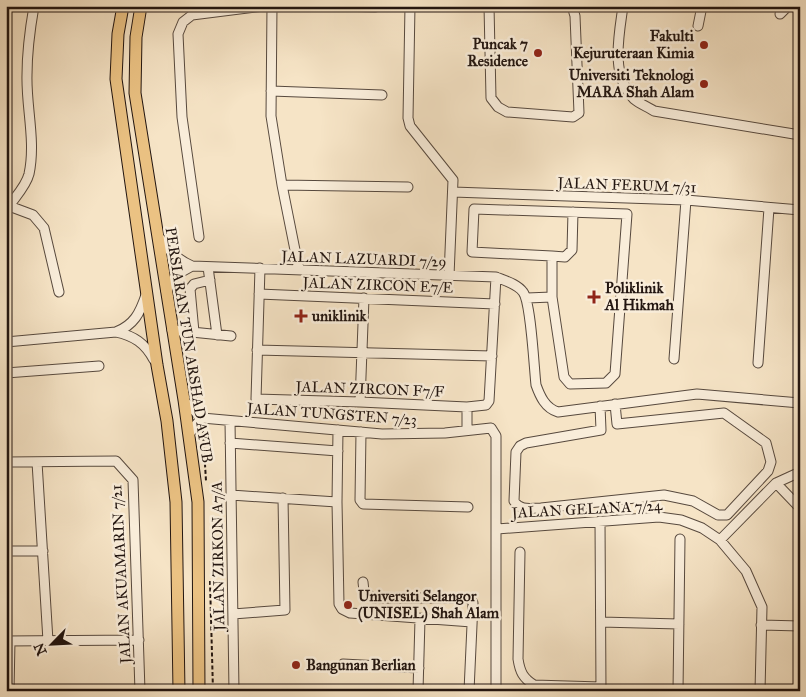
<svg xmlns="http://www.w3.org/2000/svg" width="806" height="697" viewBox="0 0 806 697" font-family="'IM FELL Great Primer',serif">
	<style>
		.lines { fill: none; stroke-linecap: round; stroke-linejoin: round }
		.minor-casing { stroke: #57493e; stroke-width: 11 }
		.major-casing { stroke: #221510; stroke-width: 13 }
		.path { stroke: #221510; stroke-width: 2; stroke-dasharray: 4 2.5; stroke-linecap: butt }
		.minor { stroke: #f9edda; stroke-width: 9 }
		.major { stroke: #ebc283; stroke-width: 11 }
		.poi-dot { fill: #8f2418; stroke: #f9edda; stroke-width: 2 }
		.labels { text-anchor: middle; stroke-width: 5; stroke-linejoin: round; paint-order: stroke }
		.poi-label { font-size: 15px; font-weight: bold; fill: #221510; stroke: #f9edda; text-anchor: start }
		.street-label { font-size: 15px; fill: #221510; stroke: #f9edda }
	</style>
	<rect width="100%" height="100%" fill="#f6e4c6"/>
	<filter id="stains"><feTurbulence type="fractalNoise" baseFrequency=".004" numOctaves="4"/><feColorMatrix values="0 0 0 0 .2 0 0 0 0 .09 0 0 0 0 .02 0 0 0 .5 -.17"/></filter>
	<radialGradient id="worn" r=".72"><stop offset=".6" stop-color="#630" stop-opacity="0"/><stop offset="1" stop-color="#630" stop-opacity=".3"/></radialGradient>
	<g class="lines">
		<g class="minor-casing">
			<path id="minor" d="M272 6 271 116 282 185 299 270
				M340 6 375 7
				M410 6 408 118 410 126 453 180 449 276
				M489 6 491 98 498 107 507 112 573 117 579 113 575 16 572 6
				M623 6C619 36 610 75 634 99 640 104 648 107 654 111L800 135
				M780 14 788 6
				M698 26 702 6
				M271 91 382 95
				M282 185 408 187
				M453 192 686 200 800 210
				M6 206H9L33 215 44 228 59 292
				M9 206C16 196 26 186 29 174 36 141 26 107 27 75 27 52 30 29 34 6
				M159 237C168 251 178 260 192 266L496 277C506 281 517 284 523 292 531 302 534 368 536 385 540 396 545 408 558 412L697 394 800 403
				M199 237 182 117 178 34 183 22 192 15 263 6
				M552 256V297L564 377 570 384 606 383 615 374 627 214 474 209 472 252 552 256 565 257 572 250 573 212
				M208 267 217 335
				M260 268 256 399 360 402 467 407 486 405 489 401 496 277
				M166 291 176 275 192 266
				M259 294 495 304
				M527 298 552 297
				M172 330 231 336
				M116 332C134 336 145 343 154 360
				M194 332 190 289 194 284 210 280
				M6 342 116 332C134 325 140 313 146 295
				M257 350 492 356
				M674 359 686 200
				M758 363 769 208
				M6 373 99 366
				M184 401 202 418 382 434 445 433 491 428 496 436V691
				M360 402 364 298
				M600 406 601 430 526 443 520 446 516 452 514 501C520 511 531 508 541 508L664 495 693 501 718 515H727L768 471 771 462 766 443 724 413 617 424 615 404
				M467 407V430
				M230 421 234 691
				M338 430 337 502 339 604 342 609 350 613 472 622
				M361 432 360 500 363 504 468 507
				M189 435 193 428 202 418
				M230 443 338 451
				M6 462 116 461 133 480 140 691
				M37 462 48 641
				M776 483 800 508
				M231 495 337 502
				M600 521 601 691
				M497 529 659 517 681 520 702 528 720 540 746 571 762 607 760 691
				M720 540 776 483 800 472
				M6 551H43
				M520 552 518 659C520 672 523 678 534 685L601 687
				M363 582 364 591 373 598H470L473 603 469 691
				M233 614 285 610 283 498
				M601 622 679 624
				M761 625 800 626
				M6 641 139 640
				M343 664 419 668
				M9 691 10 641
				M418 691 420 619
				M678 691 680 539"/>
		</g>
		<g class="major-casing">
			<path id="major" d="M123 6 118 34 116 79 157 365 167 421 176 502 179 691
				M141 6 136 37 135 93 184 400 198 502 199 691"/>
		</g>
		<path class="path" d="M193 385 198 402
			M203 431 206 481
			M210 581 213 691"/>
		<use href="#minor" class="minor"/>
		<use href="#major" class="major"/>
	</g>
	<g class="poi-dot">
		<circle cx="704" cy="45" r="5"/>
		<circle cx="538" cy="53" r="5"/>
		<circle cx="704" cy="84" r="5"/>
		<path d="M591.5 289.5h5v5h5v5h-5v5h-5v-5h-5v-5h5z"/>
		<path d="M298.5 308.5h5v5h5v5h-5v5h-5v-5h-5v-5h5z"/>
		<circle cx="348" cy="605" r="5"/>
		<circle cx="296" cy="665" r="5"/>
	</g>
	<g class="labels">
		<g class="poi-label">
			<text x="694" y="41" text-anchor="end">Fakulti<tspan x="694" dy="17">Kejuruteraan Kimia</tspan></text>
			<text x="528" y="49" text-anchor="end">Puncak 7<tspan x="528" dy="17">Residence</tspan></text>
			<text x="694" y="80" text-anchor="end">Universiti Teknologi<tspan x="694" dy="17">MARA Shah Alam</tspan></text>
			<text x="605" y="293">Poliklinik<tspan x="605" dy="17">Al Hikmah</tspan></text>
			<text x="312" y="321">uniklinik</text>
			<text x="358" y="601">Universiti Selangor<tspan x="358" dy="17">(UNISEL) Shah Alam</tspan></text>
			<text x="306" y="670">Bangunan Berlian</text>
		</g>
		<g class="street-label">
			<text transform="translate(627 185) rotate(2)" y="5">JALAN FERUM 7/31</text>
			<text transform="translate(364 259) rotate(2)" y="5">JALAN LAZUARDI 7/29</text>
			<text transform="translate(378 285) rotate(2)" y="5">JALAN ZIRCON E7/E</text>
			<text transform="translate(189 345) rotate(81)" y="5">PERSIARAN TUN ARSHAD AYUB</text>
			<text transform="translate(370 389) rotate(2)" y="5">JALAN ZIRCON F7/F</text>
			<text transform="translate(332 414) rotate(4)" y="5">JALAN TUNGSTEN 7/23</text>
			<text transform="translate(587 509) rotate(-3)" y="5">JALAN GELANA 7/24</text>
			<text transform="translate(218 556) rotate(-91)" y="5">JALAN ZIRKON A7/A</text>
			<text transform="translate(121 574) rotate(-93)" y="5">JALAN AKUAMARIN 7/21</text>
		</g>
	</g>
	<rect width="806" height="697" fill="none" stroke="#f6e4c6" stroke-width="25"/>
	<rect x="8" y="8" width="791" height="682" fill="none" stroke="#221510" stroke-width="2.5"/>
	<rect x="12" y="12" width="781" height="672" fill="none" stroke="#221510"/>
	<g transform="translate(52 644) rotate(246)" stroke="#f9edda" stroke-width="4" paint-order="stroke">
	<path d="M0-4L9 19L0 12L-9 19Z" fill="#221510"/>
	<text y="-8" font-size="14" font-weight="bold" text-anchor="middle" fill="#221510">N</text>
	</g>
	<rect width="100%" height="100%" filter="url(#stains)"/>
	<rect width="100%" height="100%" fill="url(#worn)"/>
</svg>
